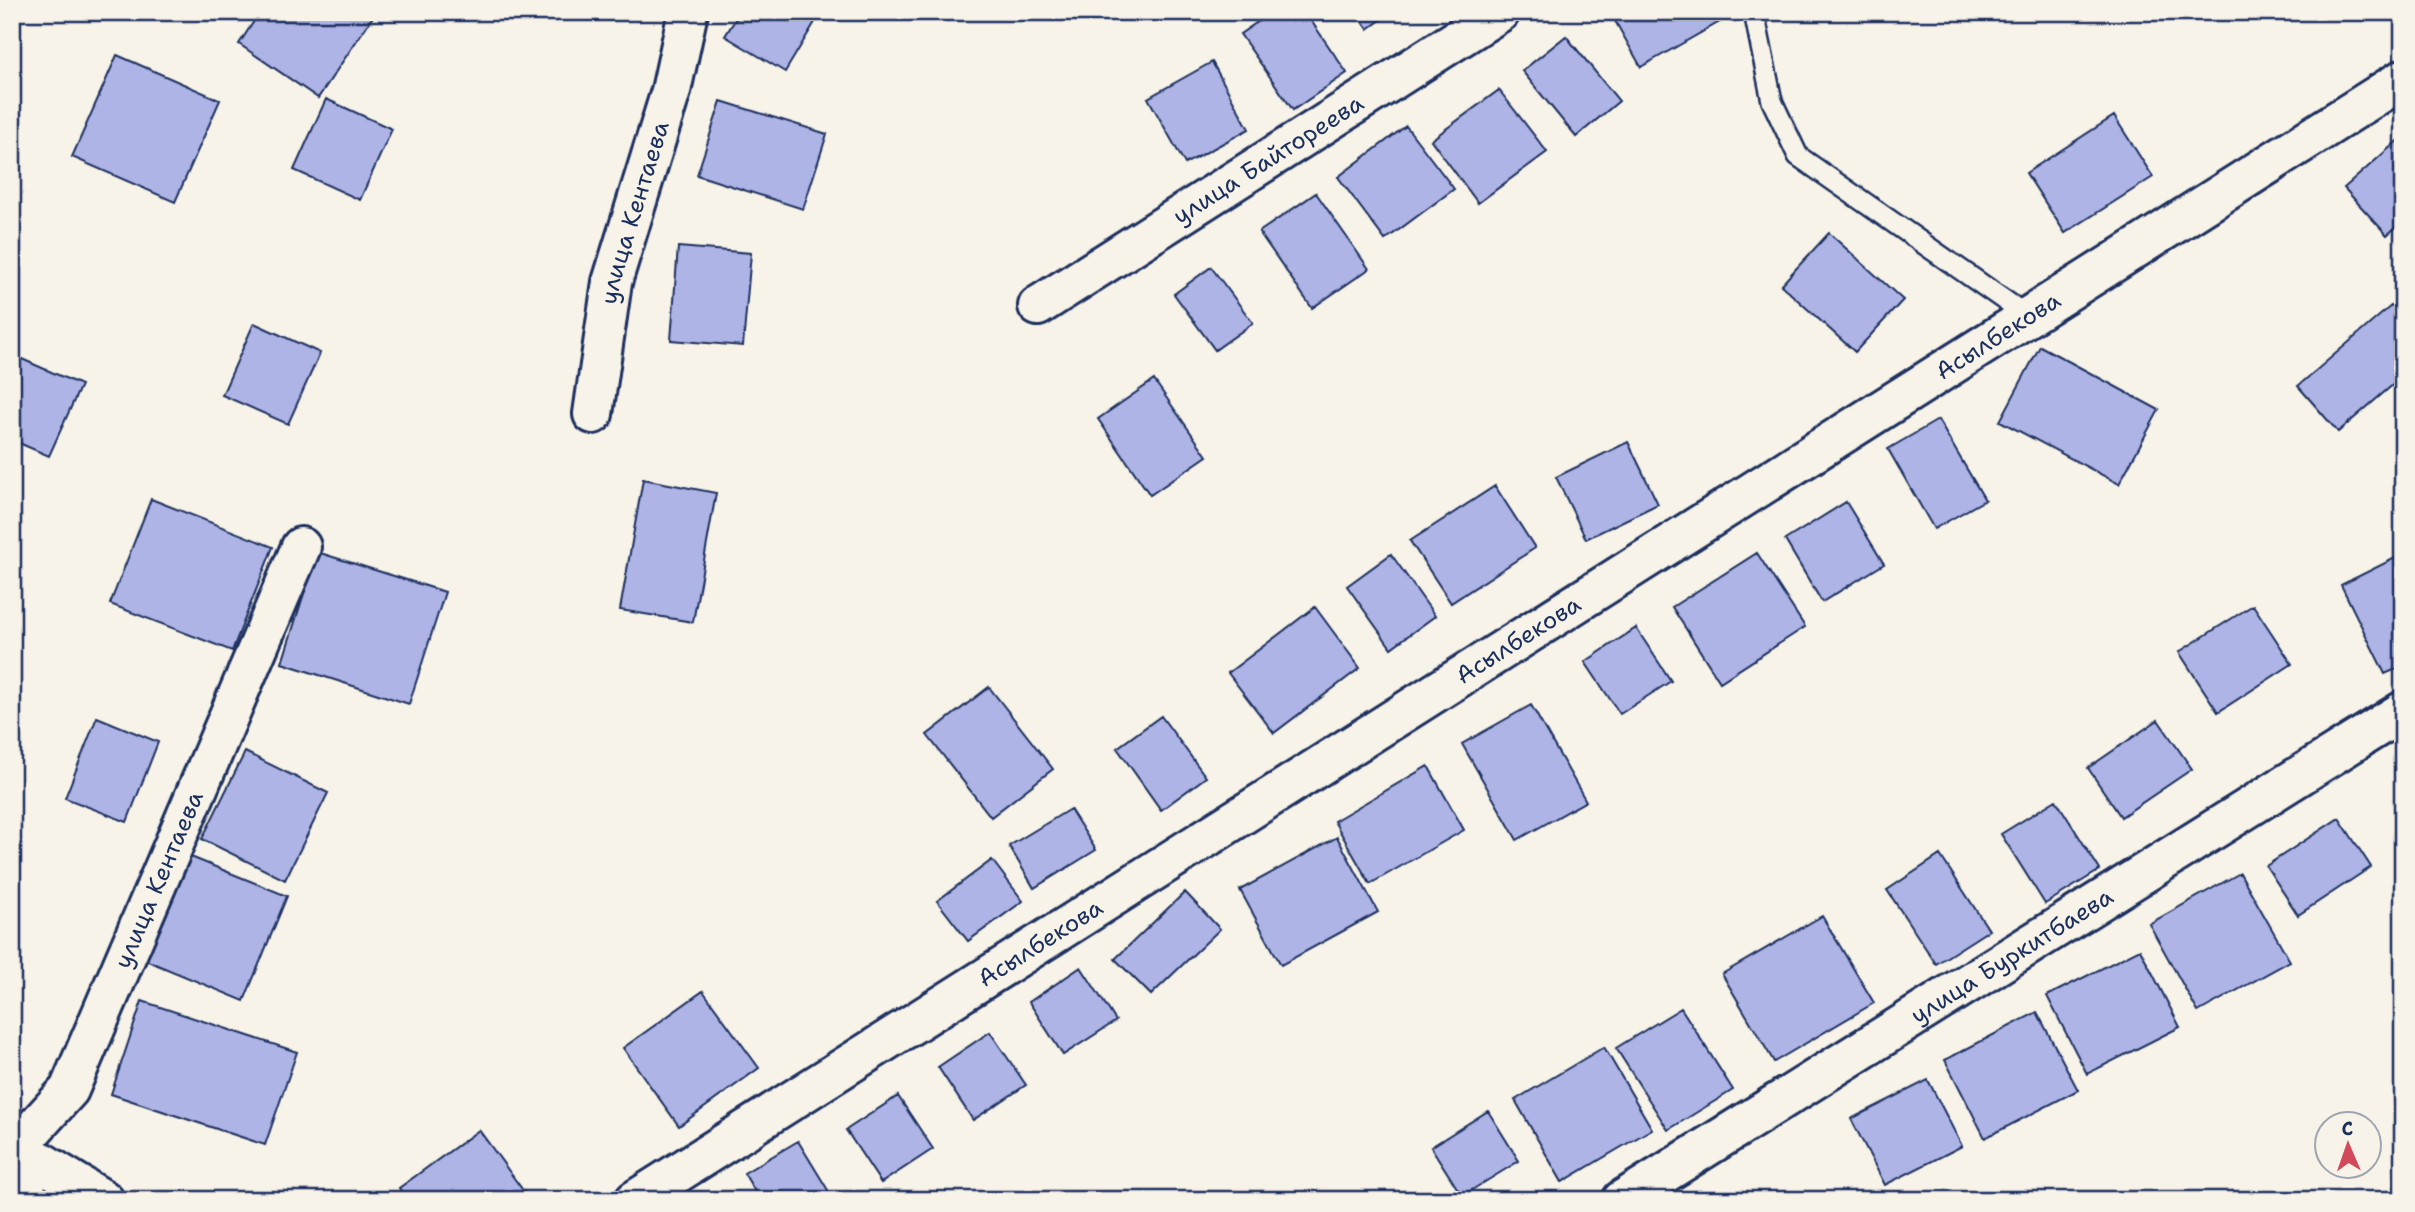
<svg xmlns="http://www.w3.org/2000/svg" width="2415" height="1212" viewBox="0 0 2415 1212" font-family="'Shantell Sans',sans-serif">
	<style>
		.building { fill: #aeb5e6; stroke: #1b2f5e; stroke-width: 2 }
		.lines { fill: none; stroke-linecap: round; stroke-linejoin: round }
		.lane-casing { stroke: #1b2f5e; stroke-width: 24 }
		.street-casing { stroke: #1b2f5e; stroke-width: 44 }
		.lane { stroke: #f7f3e8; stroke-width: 19 }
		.street { stroke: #f7f3e8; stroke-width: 38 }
		.labels { text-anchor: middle; stroke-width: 6; stroke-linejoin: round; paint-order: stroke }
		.street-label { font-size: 24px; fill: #1b2f5e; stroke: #f7f3e8 }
	</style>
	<rect width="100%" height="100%" fill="#f7f3e8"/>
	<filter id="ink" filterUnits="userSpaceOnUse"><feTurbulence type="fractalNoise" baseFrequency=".0143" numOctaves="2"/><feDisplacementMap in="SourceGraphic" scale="14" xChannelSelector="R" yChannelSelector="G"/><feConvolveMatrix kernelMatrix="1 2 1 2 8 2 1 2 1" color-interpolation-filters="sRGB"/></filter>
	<g filter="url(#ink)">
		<path class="building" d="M260 12H376L318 98 239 44Z
			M740 12H821L785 72 725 36Z
			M1272 12H1305L1347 73 1293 110 1240 34Z
			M1356 12H1392L1368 29Z
			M1610 12H1728L1730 16 1641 67Z
			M1566 36 1619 101 1576 137 1522 71Z
			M117 55 220 100 175 202 72 157Z
			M1212 62 1249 129 1185 164 1148 98Z
			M1499 90 1547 152 1478 203 1431 140Z
			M326 99 392 129 360 200 294 170Z
			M721 101 827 134 803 209 697 175Z
			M2114 116 2153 177 2065 233 2026 173Z
			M1406 126 1454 189 1385 240 1338 177Z
			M2403 136V221L2387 235 2344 188Z
			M1316 193 1369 269 1312 308 1259 232Z
			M1829 233 1903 300 1855 352 1781 285Z
			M678 247 751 253 743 346 671 340Z
			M1211 267 1253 323 1215 350 1174 294Z
			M2400 298 2403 376 2338 432 2298 386Z
			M254 323 320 353 288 424 222 395Z
			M2040 346 2159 410 2119 484 2000 421Z
			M15 356 81 385 49 456 12 440Z
			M1154 380 1207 456 1150 495 1098 419Z
			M1938 420 1985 500 1934 529 1888 449Z
			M1628 442 1658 504 1586 539 1556 477Z
			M643 479 716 493 693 622 620 610Z
			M1495 486 1535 548 1451 603 1410 541Z
			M151 499 273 547 232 651 110 604Z
			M1846 502 1884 564 1822 602 1785 540Z
			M317 552 445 592 409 704 282 663Z
			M1757 553 1805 627 1720 682 1672 607Z
			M1391 554 1435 616 1391 648 1347 586Z
			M2401 555 2403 666 2385 674 2341 585Z
			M2253 605 2292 664 2218 712 2179 652Z
			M1315 607 1360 668 1274 733 1228 673Z
			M1636 628 1671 681 1620 714 1585 662Z
			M989 687 1053 769 991 817 927 735Z
			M1531 705 1586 801 1517 840 1462 744Z
			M1161 716 1206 777 1161 810 1117 748Z
			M97 717 158 742 127 822 65 798Z
			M2158 720 2192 769 2121 817 2088 768Z
			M245 752 328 793 285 880 202 839Z
			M1428 766 1464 830 1370 884 1334 821Z
			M2056 800 2100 870 2045 904 2001 834Z
			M1070 809 1096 850 1034 888 1009 846Z
			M2339 818 2371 867 2298 915 2266 866Z
			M1337 837 1378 912 1281 965 1240 890Z
			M181 853 287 896 244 1001 138 957Z
			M1940 855 1989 930 1936 964 1887 890Z
			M992 860 1023 901 968 941 937 901Z
			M2240 873 2290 961 2198 1012 2149 924Z
			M1185 892 1220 929 1151 995 1115 959Z
			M1822 916 1874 1003 1774 1062 1722 974Z
			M2140 949 2180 1027 2087 1074 2047 996Z
			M1081 967 1116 1021 1063 1055 1029 1002Z
			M703 991 759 1068 679 1126 623 1048Z
			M142 1001 297 1052 265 1145 111 1094Z
			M1681 1008 1733 1090 1668 1130 1616 1048Z
			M2037 1012 2078 1090 1985 1138 1945 1060Z
			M990 1032 1026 1085 973 1120 938 1067Z
			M1604 1047 1652 1129 1562 1182 1515 1100Z
			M1928 1080 1962 1146 1885 1185 1851 1119Z
			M898 1096 933 1149 881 1183 846 1130Z
			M1488 1111 1519 1161 1462 1196 1431 1147Z
			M479 1130 530 1200H407L399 1188Z
			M798 1141 834 1200H760L744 1173Z"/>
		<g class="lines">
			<g class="lane-casing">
				<path id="lane" d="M1754 12 1772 101 1798 156 2027 316"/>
			</g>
			<g class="street-casing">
				<g id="street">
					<path id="s1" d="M1038 306 1500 12"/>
					<path id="s2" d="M593 414 612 282 671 91 688 12"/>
					<path d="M12 1144 104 1200"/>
					<path id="s3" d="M28 1200 17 1147 69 1090 301 547"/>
					<path id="s4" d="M635 1200 2403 79"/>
					<path id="s5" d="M1622 1200 2403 711"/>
				</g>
			</g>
			<use href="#lane" class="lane"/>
			<use href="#street" class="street"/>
		</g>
	</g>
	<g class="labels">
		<g class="street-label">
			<text dy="8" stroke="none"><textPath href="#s1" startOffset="273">улица Байтореева</textPath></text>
			<text dy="8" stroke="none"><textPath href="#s2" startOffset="206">улица Кентаева</textPath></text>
			<text dy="8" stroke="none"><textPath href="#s4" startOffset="1614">Асылбекова</textPath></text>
			<text dy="8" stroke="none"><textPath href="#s4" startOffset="1046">Асылбекова</textPath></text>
			<text dy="8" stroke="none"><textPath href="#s3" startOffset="360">улица Кентаева</textPath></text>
			<text dy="8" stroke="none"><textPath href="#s4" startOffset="480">Асылбекова</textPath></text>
			<text dy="8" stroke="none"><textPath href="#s5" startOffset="460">улица Буркитбаева</textPath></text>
		</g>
	</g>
	<rect width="2415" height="1212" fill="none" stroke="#f7f3e8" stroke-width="42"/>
	<rect x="21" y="21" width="2373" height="1170" fill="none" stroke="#1b2f5e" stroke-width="2.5" filter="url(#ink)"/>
	<g transform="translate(2348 1145) rotate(358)"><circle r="33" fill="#f7f3e8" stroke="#9fa5b1" stroke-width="2"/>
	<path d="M0-5L12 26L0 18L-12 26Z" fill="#d1495b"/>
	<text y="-10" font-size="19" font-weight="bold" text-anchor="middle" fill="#1b2f5e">С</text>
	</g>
</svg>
